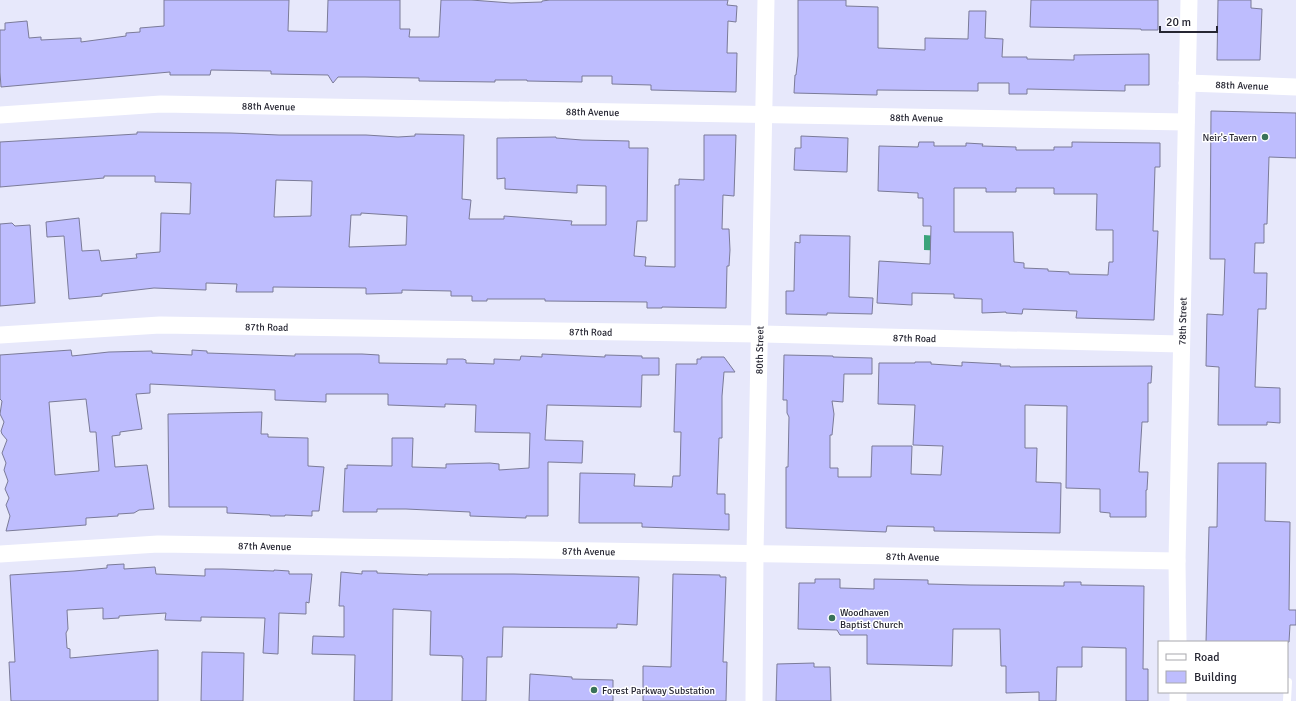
<svg xmlns="http://www.w3.org/2000/svg" width="1296" height="701" viewBox="0 0 1296 701" font-family="Signika,sans-serif">
	<style>
		.water { fill: #3aa37b }
		.building { fill: #bebdfe; stroke: #7b7b98; fill-rule: evenodd }
		.lines { fill: none; stroke-linecap: round; stroke-linejoin: round }
		.lane { stroke: #fff; stroke-width: 8 }
		.street { stroke: #fff; stroke-width: 17 }
		.poi-dot { fill: #39725a; stroke: #fff; stroke-width: 1.5 }
		.labels { text-anchor: middle; stroke-width: 3; stroke-linejoin: round; paint-order: stroke }
		.street-label { font-size: 10px; fill: #262632; stroke: #fff }
		.poi-label { font-size: 10px; fill: #262632; stroke: #fff; text-anchor: start }
	</style>
	<rect width="100%" height="100%" fill="#e7e8fb"/>
	<path class="water" d="M924 235 950 237 949 251 924 250Z"/>
	<path class="building" d="M164 0H289L288 31 327 32 328 0H400V29H410L409 37H439L441 0H471L511 3 542 2V1L550 0H728L727 5 737 6 736 22 728 21 727 53H737L736 92 651 90V85L612 84V76H582V82L527 81V80H495V82L419 81V78L365 77H338L333 83 328 75 271 74V71L211 70 210 75H170V72L1 87 0 72V30H5V23L27 21 29 38 41 37V40L81 38V42L126 36V33L140 32V28L164 26Z
		M798 0H846V6L878 7V48L925 50V38L968 39 969 11H986L985 38 1003 39 1002 57H1027V59L1074 60V55L1149 54V85H1125V91L1027 89V94H1009V83H978V91L877 90V95L794 93 795 75H796L798 56Z
		M1031 0H1158V30H1141V29L1030 27Z
		M1218 0H1251V8L1262 9 1260 60H1217Z
		M1211 111 1296 113V158L1269 157 1267 224H1264V243H1255L1254 273H1267L1266 309H1258L1255 387 1280 388V423L1267 422V425H1218L1219 367 1206 366 1207 314 1223 315 1225 259H1210Z
		M137 132 231 133 279 135H366L398 137 415 136V134L464 135 462 199 471 200 469 219H504V216L572 221 571 225H606V186L577 185V193L505 189V178L497 179V138L556 137V138L582 140 629 141V148H648L647 221H637L634 256 646 257 645 266 675 267V185H679V179L704 180V135H736L734 196 723 195 722 229H729L730 250 729 266H727L726 308 662 307V308H647V302L545 301V299H487V301H472V296H451V291L402 290V293L366 294V288L273 287V292H236L237 284 206 283V290L154 288 102 294V296L69 299 64 236 47 237 46 222 79 218 82 251 99 250 101 261 137 258 136 254 160 252 161 213 190 214 191 183 155 182V176H104V178L0 187V142L137 134ZM276 180 312 181 311 216 274 217ZM361 213 407 216 406 245 349 247 351 215H361Z
		M801 136 848 138 847 172 794 170 795 148H801Z
		M919 142H934V146H966V143L983 144 982 146 1016 147V150H1054V147H1072V142L1160 143V167H1155L1153 231H1158L1154 320 1076 318 1077 311 1023 309 1022 314 1006 313V312L982 313V299L954 298V294L912 293V305L877 303 879 261 930 264 931 226H923V198H918V193L878 191 879 146 918 147ZM954 188H986V192H1016V188H1054V194H1097L1096 230H1113V262H1109L1108 275 1069 274V272L1048 271V269L1024 268V263L1014 262 1013 232H954Z
		M12 223 15 226 30 225 35 303 0 306V224Z
		M800 235 850 236 849 297 873 298 872 314 827 313V315L786 314V291H794L795 242 800 243Z
		M71 350 72 356 109 352 152 351V353L192 355V350L207 351V353L295 356V354H362L379 355V363L447 364V359H463L466 360V363L494 364V359L520 360 521 356 542 357V354L605 357V355L642 356V358H659V375H642L641 407 547 405 545 440 583 441 582 463 548 462V516H526V518L470 516V512L406 509H377V512H343L345 468 347 469V465L392 466V438H413L412 467 446 468V464L490 463 499 464V470L529 468 530 433 475 432 476 405 445 404V407L388 405V394H326V402L275 400V390L150 384V393L136 394 142 429 120 432V435L112 436 115 467 147 465 154 509 139 510 134 513 118 514V516L86 518V525L6 531 10 516 6 505 9 498 5 489 8 481 4 470 6 463 2 453 7 440 2 434 1 431 4 422 0 414 2 401 0 399V355ZM86 399 90 432H96L99 471 55 475 49 402Z
		M784 355 833 356V357L872 358V374H844L843 402 832 401 834 414 832 435H830V468H838V477H871L872 446H912L911 474 941 475 943 446 913 445 915 405 878 404 879 363H915V362H931V364L962 366V362L1001 364 1000 366H1010V367L1152 366 1151 383H1148V422H1142L1139 472H1148L1147 490H1146V517H1110V513L1100 512V489L1066 488 1067 406 1025 405V448H1037L1036 482 1061 483 1060 533 934 531V527L887 526 886 532 786 528V467H788L789 417 787 413V400H783Z
		M701 357H724L735 372H724L722 396V438H719L717 494H725V514H729V530L642 527V523H579L580 473 635 474 634 486 672 487 673 476H680L681 432H674L676 364H697V359H701Z
		M262 412 261 434H268V437L308 438V466L324 467 319 511H312V516L285 515V516H270V515L227 513V507H169L168 414Z
		M1218 463H1266L1265 521 1290 522 1289 610H1296V625H1290L1289 642H1206L1209 527H1217Z
		M124 564V569L155 567 156 574 205 576V569H223L274 571V570L289 571V574H312L309 603 306 602V614L279 613 278 654 263 653 265 618 201 617V621L165 620 166 613 119 616V618L103 619V608L67 610 68 629 66 633 67 648 70 649V658L158 650V701H11L9 662H15L10 575 74 571 107 568V565Z
		M362 571H377V573L428 575V574H514L639 577 637 625 617 624V628L503 627 502 657H487L486 701H462L463 658H462V656L430 655 431 611 393 609 392 701H354L355 655 312 654 313 636 344 637V606H339L341 572 362 574Z
		M673 574 720 575V577H726L723 662H727L726 701H643V666L671 667Z
		M815 579H840V588L874 589V579L928 580V584L970 585 1064 586V582H1081V585L1144 586 1143 669H1148V701H1126V648L1082 647V667H1057L1056 701H1039V692L1006 693V666H1001L1000 629H953L952 666 867 664V635H840L837 630 798 629 799 583H815Z
		M202 652 244 653 243 701H201Z
		M814 663V667H830L831 701H776L777 664Z
		M530 674 572 677V679L613 680V701H529Z"/>
	<g class="lines">
		<path class="lane" d="M1287 701 1288 682"/>
		<g class="street">
			<path id="s1" d="M1187 83 1296 87"/>
			<path id="s2" d="M0 115 161 104 1186 122"/>
			<path id="s3" d="M0 335 160 325 759 334 1181 344"/>
			<path id="s4" d="M0 554 158 544 782 554 1177 561"/>
			<path id="s5" d="M1178 642 1177 561 1189 0"/>
			<path d="M1178 692V701"/>
			<path id="s6" d="M754 701 755 553 766 0"/>
		</g>
	</g>
	<g class="poi-dot">
		<circle cx="1265" cy="137" r="4"/>
		<circle cx="832" cy="618" r="4"/>
		<circle cx="594" cy="690" r="4"/>
	</g>
	<g class="labels">
		<g class="street-label">
			<text dy="4" stroke="none"><textPath href="#s1" startOffset="55">88th Avenue</textPath></text>
			<text dy="4" stroke="none"><textPath href="#s2" startOffset="269">88th Avenue</textPath></text>
			<text dy="4" stroke="none"><textPath href="#s2" startOffset="593">88th Avenue</textPath></text>
			<text dy="4" stroke="none"><textPath href="#s2" startOffset="917">88th Avenue</textPath></text>
			<text dy="4" stroke="none"><textPath href="#s5" startOffset="321">78th Street</textPath></text>
			<text dy="4" stroke="none"><textPath href="#s3" startOffset="267">87th Road</textPath></text>
			<text dy="4" stroke="none"><textPath href="#s3" startOffset="591">87th Road</textPath></text>
			<text dy="4" stroke="none"><textPath href="#s3" startOffset="915">87th Road</textPath></text>
			<text dy="4" stroke="none"><textPath href="#s6" startOffset="351">80th Street</textPath></text>
			<text dy="4" stroke="none"><textPath href="#s4" startOffset="265">87th Avenue</textPath></text>
			<text dy="4" stroke="none"><textPath href="#s4" startOffset="589">87th Avenue</textPath></text>
			<text dy="4" stroke="none"><textPath href="#s4" startOffset="913">87th Avenue</textPath></text>
		</g>
		<g class="poi-label">
			<text x="1257" y="141" text-anchor="end">Neir's Tavern</text>
			<text x="840" y="616">Woodhaven<tspan x="840" dy="12">Baptist Church</tspan></text>
			<text x="602" y="694">Forest Parkway Substation</text>
		</g>
	</g>
	<rect x="1158" y="641" width="130" height="52" fill="#ffffff" stroke="#a8a8ad"/>
	<rect x="1166" y="654" width="20" height="6" fill="#ffffff" stroke="#a8a8ad"/>
	<text x="1194" y="661" font-size="12" fill="#262632">Road</text>
	<rect x="1166" y="671" width="20" height="12" fill="#bebdfe" stroke="#a8a8ad"/>
	<text x="1194" y="681" font-size="12" fill="#262632">Building</text>
	<path d="M1160 26v6h57v-6" fill="none" stroke="#262632" stroke-width="2"/>
	<text x="1166" y="26" font-size="12" fill="#262632" stroke="#ffffff" stroke-width="3" paint-order="stroke">20 m</text>
</svg>
